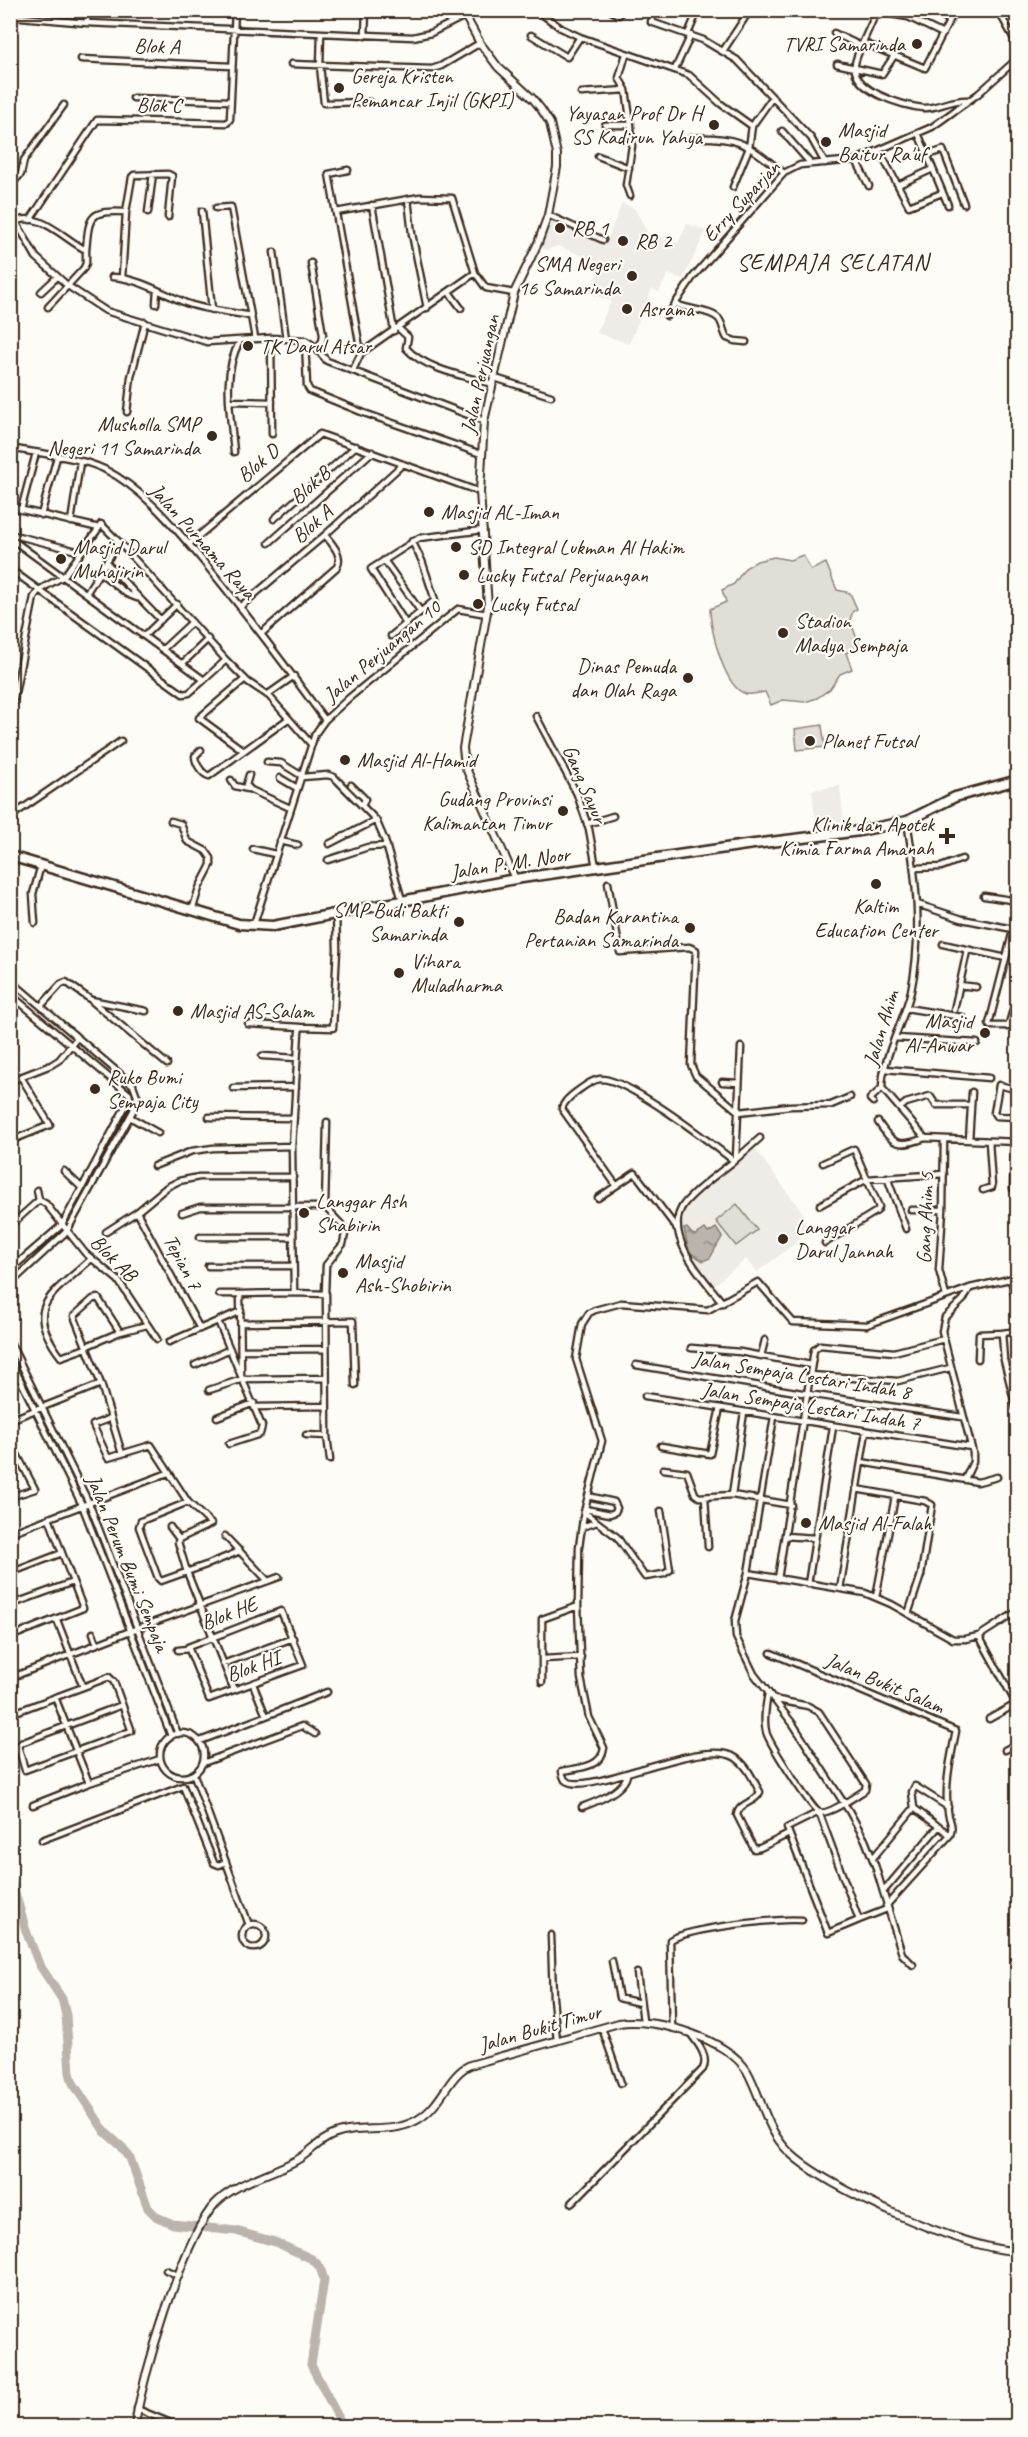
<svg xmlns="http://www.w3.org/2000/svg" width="1028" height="2437" viewBox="0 0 1028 2437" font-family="Caveat,sans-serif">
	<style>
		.built { fill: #efece7 }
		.pitch { fill: #e1ded7; stroke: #8e847a; stroke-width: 1.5 }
		.water { fill: url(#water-ripples); stroke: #887d74; stroke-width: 1.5 }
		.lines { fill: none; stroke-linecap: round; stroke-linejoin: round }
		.river { stroke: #bbb4ad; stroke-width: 9 }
		.street-casing { stroke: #3b2a1e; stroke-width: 9 }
		.secondary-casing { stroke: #3b2a1e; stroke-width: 10 }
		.highway-casing { stroke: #3b2a1e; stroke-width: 13 }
		.street { stroke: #fdfcf7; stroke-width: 4.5 }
		.secondary { stroke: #fdfcf7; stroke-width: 6 }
		.highway { stroke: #fdfcf7; stroke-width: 8 }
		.poi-dot { fill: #3b2a1e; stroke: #fdfcf7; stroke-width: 2 }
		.labels { text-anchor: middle; stroke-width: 4.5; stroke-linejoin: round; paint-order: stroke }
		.poi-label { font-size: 21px; fill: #3b2a1e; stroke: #fdfcf7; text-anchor: start }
		.street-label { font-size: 21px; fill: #3b2a1e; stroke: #fdfcf7 }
		.quarter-label { font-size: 24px; letter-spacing: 1.5px; fill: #3b2a1e; stroke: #fdfcf7 }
	</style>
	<defs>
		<pattern id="water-ripples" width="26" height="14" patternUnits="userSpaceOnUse" patternTransform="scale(1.5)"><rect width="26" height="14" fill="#bbb4ad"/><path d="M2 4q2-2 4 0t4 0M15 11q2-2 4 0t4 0" fill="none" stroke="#99938c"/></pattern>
	</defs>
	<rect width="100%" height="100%" fill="#fdfcf7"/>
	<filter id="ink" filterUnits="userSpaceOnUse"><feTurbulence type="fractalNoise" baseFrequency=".0167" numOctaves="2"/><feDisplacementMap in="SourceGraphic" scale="12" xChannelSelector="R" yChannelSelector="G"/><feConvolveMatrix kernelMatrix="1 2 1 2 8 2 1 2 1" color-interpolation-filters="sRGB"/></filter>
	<g filter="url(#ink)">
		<path class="built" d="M622 203 635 209 647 232 678 243 687 224 706 231 683 279 668 274 659 292 652 289 629 344 597 333 611 301 588 293 603 264 558 246 547 250 538 247 550 213 608 238Z
			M840 786 844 823 816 826 812 790Z
			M753 1146 803 1213 806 1230 796 1243 757 1272 746 1259 713 1286 688 1252 681 1227 684 1208Z"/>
		<path class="pitch" d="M803 555 811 570 826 563 837 590 850 593 857 609 853 611 850 620 860 647 846 653 852 669 840 674 830 689 817 698 805 702 783 700 771 705 765 692C759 693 752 695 746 694 724 688 710 629 710 609L726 602 722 590 734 584 745 568 757 561 774 557 790 560Z
			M822 725 825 747 797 750 795 729Z
			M737 1204 757 1230 736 1246 716 1221Z"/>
		<path class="water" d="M687 1228 692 1234 696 1235 705 1229 708 1233 716 1228 722 1237 710 1258 703 1261 689 1252 684 1229Z"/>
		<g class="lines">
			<path class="river" d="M10 1875 26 1931 39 1964 62 1999 66 2015 70 2073 73 2083 105 2132 122 2147 130 2158 148 2208 157 2217 173 2224 236 2231 275 2242 312 2259 320 2267 324 2280 311 2365 343 2426"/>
			<g class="street-casing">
				<path id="street" d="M536 10 561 28 580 37 689 75 721 104 752 126 749 148 733 187
					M609 10 619 15
					M654 10 651 22 703 40 737 60 811 138 825 163
					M912 10 908 17 884 13 874 17C869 30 857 52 855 64 851 91 903 106 923 108 937 109 950 99 968 100
					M929 10 950 20
					M998 10 1018 46
					M10 16 87 23V10
					M908 17 943 34
					M87 23 413 37 431 33 465 16
					M321 33 320 66 324 103 369 102
					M834 33 863 47
					M688 34 698 10
					M531 35 567 57 580 37
					M365 36 366 10
					M864 43 925 68 955 10
					M723 51 750 10
					M626 54 619 78 626 90 631 125 632 146 626 185 630 196
					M81 59 231 66
					M291 64 432 69 441 66 480 43
					M837 64 882 74 894 56
					M675 69 691 35
					M581 93 626 90
					M133 98 230 101
					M605 125H631
					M752 126 772 98
					M782 131 811 164
					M918 133 948 205
					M691 138C740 136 746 144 784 173
					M879 150 909 206 942 193
					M928 155 943 150 964 204
					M598 156 629 168
					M856 160 869 186
					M348 170 329 174 361 353
					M898 185 933 169
					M10 186 21 174 24 160 64 105
					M408 199 412 234 427 308
					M372 205 394 331
					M216 208 231 207 255 338
					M10 211 36 257 68 286 106 311 207 342 271 338 305 340 313 345 327 361 484 421
					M202 211 212 310
					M148 212 153 174
					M336 212 420 197 452 198 475 273 486 288 514 293
					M548 215 603 240
					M30 220 97 120 227 123 230 119 235 10
					M10 224C38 207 63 239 86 250 89 216 89 210 126 212
					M274 252 286 339
					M311 263 323 335 322 341 317 349
					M112 277C138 278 162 293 186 303 207 311 229 311 250 316
					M122 278 126 212 132 177 134 175 168 174 172 176 168 217
					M41 292 57 277
					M449 292 461 308
					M156 304 157 290
					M676 304C688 310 711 310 719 319 723 324 723 332 727 338L735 341 746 342
					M48 307 84 268 86 263V250
					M667 316 693 277 784 173 800 165 856 160 932 127 978 94 1018 58
					M398 328 408 337 406 348C424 369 467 377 493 384
					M271 338 272 434
					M305 340 307 386 310 391 364 413 481 454
					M353 370 361 353 475 273
					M495 378 551 396
					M230 401 272 402
					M127 412 131 377 145 322
					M10 448C40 454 76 456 104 469 144 489 175 528 203 561 246 613 286 666 325 720
					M234 452C231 416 221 374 240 341
					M10 507 99 528 101 524 119 542
					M21 510 36 453
					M41 515 57 457
					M274 519 356 446
					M71 522 80 462
					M99 528 64 576 39 590 183 694 189 693 204 680
					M10 534 81 552
					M10 538 204 680 226 660 248 682 269 696 311 744
					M269 543 372 452
					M189 544 320 434 480 492
					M384 560 421 612
					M106 562C124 581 141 601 161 620
					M10 569 39 590 34 597 10 719
					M99 572 127 594 137 598
					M87 592 119 542 226 660
					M241 606 325 535 403 464
					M406 624 371 569 419 538 483 530
					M262 633 337 567C343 555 333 545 325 535
					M145 635 177 604
					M391 636 435 600 422 561 412 541
					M163 649 192 622
					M183 663 208 639
					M267 695 294 676
					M536 716 577 794 589 829 596 867
					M201 750 195 756C195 763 202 774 209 776L288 719
					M244 751 199 718 245 679
					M267 762 281 763 302 776
					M249 775 246 785 251 790 290 808
					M302 777 328 775 334 777 376 820 385 841 402 900
					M280 778 297 788
					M231 780 235 786 248 789
					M351 785 365 799 363 804
					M10 817 121 741
					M171 821 181 824 187 841 206 851 211 858V865L199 888 192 911
					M907 821C916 877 923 935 911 991 904 1022 882 1057 882 1088L925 1138 1018 1142
					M587 824 613 816
					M280 841 298 845
					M329 844 376 820
					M253 849 275 854
					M328 860 368 847 387 846
					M914 868 941 867 962 859
					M608 883 620 952 689 947 696 950 691 1065 696 1076 739 1112 790 1106 831 1105 850 1097
					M984 896 1018 901
					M917 904 962 919 1013 929
					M1018 911 989 1024 990 1026H1018
					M35 923 33 894 41 865
					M254 924 315 734 325 720 349 698 458 609 487 614
					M943 944 1006 958
					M10 980 133 1085 137 1096 133 1111 67 1231 10 1284
					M959 985 976 987
					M10 994 129 1094 130 1098 62 1225 10 1270
					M93 1002 167 1064
					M41 1006 61 984 66 982 91 1000 146 1011
					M906 1008 962 1017
					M954 1010 967 951
					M248 1024 300 1027
					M1008 1027 1018 992
					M896 1038 977 1043
					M262 1056 297 1058
					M885 1069 989 1078
					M10 1081 51 1065 59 1060 77 1038
					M722 1082 739 1083
					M233 1088 296 1087
					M1018 1090 999 1085 994 1113 996 1116 1018 1117
					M873 1102 870 1099 882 1088
					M900 1108 906 1103 930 1096 936 1105H970
					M130 1117 158 1133
					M209 1117 294 1118
					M878 1122C893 1145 899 1148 925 1138
					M944 1139 943 1210 939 1270 946 1296
					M969 1140 972 1092
					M10 1141 50 1125 21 1077
					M1015 1142 1013 1189H1018
					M736 1158 741 1047
					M823 1163 854 1149 879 1207 877 1211 825 1243
					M154 1166 192 1151 213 1148 292 1146
					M64 1171 82 1188
					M887 1177 906 1229
					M616 1185 562 1109C563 1102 570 1097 576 1092 583 1087 591 1080 600 1079 626 1077 711 1143 734 1161L760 1138
					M37 1190 39 1200
					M983 1190 992 1187 989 1141
					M598 1198 635 1173 678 1230
					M39 1200 46 1204 85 1253 118 1280 157 1339
					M820 1205 867 1179 944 1174
					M911 1210H943
					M137 1212 200 1329
					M182 1213 200 1207H325L327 1122
					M10 1226 39 1200
					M106 1232 137 1212 167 1187 179 1181 199 1177H293
					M200 1237H293
					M208 1266H293
					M1011 1279 1018 1313
					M294 1293 326 1294 327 1436 306 1435
					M219 1294H240
					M325 1294 326 1265 343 1244 345 1234 342 1225 325 1207
					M723 1303C705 1281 661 1234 684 1204 697 1188 718 1174 734 1161
					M218 1321 262 1426 260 1434 229 1444
					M242 1323 353 1321 355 1385
					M1018 1331 1002 1333 1004 1360 1018 1416
					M120 1332 98 1298 93 1299 74 1316 101 1384 122 1454
					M10 1342 89 1503 178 1734
					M169 1342 241 1311
					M87 1346 120 1332 147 1325
					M86 1348 61 1357C21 1305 53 1295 91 1259
					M691 1348 740 1352 811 1365
					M242 1350 325 1349
					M761 1356 765 1340
					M10 1359 82 1505 171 1736
					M978 1359 979 1334 1002 1333
					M195 1365 230 1349
					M636 1365 808 1394 962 1417
					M241 1375 240 1294 294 1293 292 1146 299 1032 300 1027 333 1028 337 949 336 913
					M810 1375 898 1381 950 1368
					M209 1390 243 1379 325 1378
					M645 1396 971 1447
					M256 1407 326 1406
					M217 1417 254 1403
					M774 1417 748 1573 735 1621 736 1637 754 1674 793 1724 849 1811 865 1840 875 1865 902 1954 913 1965
					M111 1418 93 1425 108 1458 151 1445 188 1502 211 1524 179 1539
					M10 1420 101 1384
					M327 1436 330 1460
					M10 1441 35 1489 10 1497
					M661 1446 710 1454 720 1408
					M861 1462 978 1482 997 1477
					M663 1469 687 1472 695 1494 699 1497 732 1495 791 1505
					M965 1479 973 1462V1453L942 1331 945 1317 963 1300 970 1288
					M856 1489 925 1501 932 1505 921 1575 908 1614
					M732 1495 744 1412
					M705 1497 708 1547
					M188 1502 141 1521 139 1527 158 1578 161 1581 206 1565
					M585 1509 610 1514 615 1512 617 1508 614 1502 588 1496
					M584 1512 617 1537 645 1577 664 1574 670 1570 661 1511
					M170 1527 179 1539
					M582 1527 597 1522
					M10 1533 168 1473
					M225 1536 268 1581
					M785 1536 815 1538
					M179 1539 178 1542 187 1572 234 1690
					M209 1564 240 1551
					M10 1573 62 1553 49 1518
					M748 1573 865 1593 891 1604 953 1639H965L979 1636 1018 1611
					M778 1579 814 1350 820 1345 894 1352 944 1339
					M808 1584 833 1427
					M840 1589 866 1432
					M876 1597 895 1497
					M10 1605 73 1582
					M281 1611 303 1665 209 1699 188 1647Z
					M93 1633 97 1644
					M979 1636 1018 1707
					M10 1637 83 1608 62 1553
					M178 1650 188 1649
					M771 1653 956 1731C951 1757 944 1785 948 1812 949 1821 954 1825 950 1835
					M543 1659 581 1657
					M223 1664 293 1638
					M10 1678 138 1628 279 1577
					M542 1682V1619L578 1606
					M253 1684 266 1716 327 1692
					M83 1687 109 1677 114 1682 131 1729V1731L25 1770 18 1746 21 1743 122 1705
					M768 1694C766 1705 763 1719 766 1731 767 1740 812 1810 819 1812 828 1816 857 1795 865 1790L866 1784 819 1712 808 1706 773 1699
					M55 1697 89 1783 160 1759
					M13 1713 83 1687 57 1620
					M989 1719 1016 1704
					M160 1755a22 22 0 1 1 44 0a22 22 0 1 1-44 0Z
					M200 1741 266 1716
					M1005 1750 1018 1743
					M203 1763 302 1726 315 1734
					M194 1775 249 1925
					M33 1805 89 1783
					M582 1807C596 1802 624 1791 627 1775
					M789 1834 760 1848 754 1849 737 1815C739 1802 756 1803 760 1792 753 1780 748 1766 736 1758 702 1735 585 1799 565 1780 564 1778 562 1773 562 1771 577 1768 602 1768 604 1748L589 1717 581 1678 578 1606 579 1547 584 1512 602 1441 576 1359 582 1324 589 1313 595 1310 621 1303 708 1310 758 1282 793 1322 867 1325 970 1288 1018 1277
					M42 1840 183 1786 214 1863 219 1865 226 1862
					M873 1858 914 1808 912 1792 915 1786 948 1807
					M883 1892 939 1826
					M886 1906 950 1835 914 1808
					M859 1920 828 1933 787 1828 819 1812 859 1920 887 1909
					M242 1936a12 12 0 1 1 24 0a12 12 0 1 1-24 0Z
					M551 1935 553 1998 557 2041
					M612 1961 619 1998 640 2003
					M637 1973 643 2021
					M602 2028 621 2083
					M672 2028 670 1940C690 1928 778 1918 802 1920
					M1017 2061 1015 2085 1018 2098
					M572 2203 703 2069C709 2056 698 2044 690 2033
					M166 2270 179 2276
					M137 2409 178 2426"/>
			</g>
			<g class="secondary-casing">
				<path id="secondary" d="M462 10 480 43 498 67 533 99 541 109 550 123 557 154V167L548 215 538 243 514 293 484 421 480 492 488 606 463 748 465 766 515 879
					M135 2426C141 2380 184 2237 215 2204 236 2182 269 2175 295 2161 309 2154 318 2141 333 2135 358 2125 389 2134 413 2122 442 2109 446 2076 470 2065L619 2023C655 2017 728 2039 747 2071 762 2098 766 2130 789 2152 825 2188 967 2251 1018 2251"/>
			</g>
			<g class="highway-casing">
				<path id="highway" d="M10 856 239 924 273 926 515 879 746 845 860 831 907 821 955 797 1018 780"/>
			</g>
			<use href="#street" class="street"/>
			<use href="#secondary" class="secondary"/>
			<use href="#highway" class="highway"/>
		</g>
	</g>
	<g class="poi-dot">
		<circle cx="917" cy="44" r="6"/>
		<circle cx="339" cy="88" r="6"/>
		<circle cx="714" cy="125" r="6"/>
		<circle cx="826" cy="142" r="6"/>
		<circle cx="560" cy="228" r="6"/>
		<circle cx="623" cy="241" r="6"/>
		<circle cx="632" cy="276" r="6"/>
		<circle cx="627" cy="309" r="6"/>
		<circle cx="248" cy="346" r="6"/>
		<circle cx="212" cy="436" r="6"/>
		<circle cx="429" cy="512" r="6"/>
		<circle cx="456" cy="547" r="6"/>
		<circle cx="61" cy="559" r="6"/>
		<circle cx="464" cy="575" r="6"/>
		<circle cx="478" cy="604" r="6"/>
		<circle cx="783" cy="633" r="6"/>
		<circle cx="688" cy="678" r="6"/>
		<circle cx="810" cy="741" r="6"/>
		<circle cx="345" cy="760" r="6"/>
		<circle cx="563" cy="811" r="6"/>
		<path d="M944 827h6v6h6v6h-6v6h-6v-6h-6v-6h6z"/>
		<circle cx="876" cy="884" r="6"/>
		<circle cx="459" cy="922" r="6"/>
		<circle cx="690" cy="928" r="6"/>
		<circle cx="399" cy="973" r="6"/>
		<circle cx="178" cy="1011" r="6"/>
		<circle cx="985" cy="1033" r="6"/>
		<circle cx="95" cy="1089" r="6"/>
		<circle cx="304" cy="1213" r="6"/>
		<circle cx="783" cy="1239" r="6"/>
		<circle cx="343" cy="1273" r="6"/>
		<circle cx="806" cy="1523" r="6"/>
	</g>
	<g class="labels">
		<g class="poi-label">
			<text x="905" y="51" text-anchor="end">TVRI Samarinda</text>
			<text x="351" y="83">Gereja Kristen<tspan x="351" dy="24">Pemancar Injil (GKPI)</tspan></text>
			<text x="702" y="120" text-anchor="end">Yayasan Prof Dr H<tspan x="702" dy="24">SS Kadirun Yahya</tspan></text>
			<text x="838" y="137">Masjid<tspan x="838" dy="24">Baitur Ra'uf</tspan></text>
			<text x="572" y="235">RB 1</text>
			<text x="635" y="248">RB 2</text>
			<text x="620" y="271" text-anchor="end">SMA Negeri<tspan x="620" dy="24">16 Samarinda</tspan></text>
			<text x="639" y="316">Asrama</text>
			<text x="260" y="353">TK Darul Atsar</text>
			<text x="200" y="431" text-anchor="end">Musholla SMP<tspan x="200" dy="24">Negeri 11 Samarinda</tspan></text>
			<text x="441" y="519">Masjid AL-Iman</text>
			<text x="73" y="554">Masjid Darul<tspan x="73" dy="24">Muhajirin</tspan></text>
			<text x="468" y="554">SD Integral Lukman Al Hakim</text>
			<text x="476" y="582">Lucky Futsal Perjuangan</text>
			<text x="490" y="611">Lucky Futsal</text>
			<text x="795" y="628">Stadion<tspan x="795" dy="24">Madya Sempaja</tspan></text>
			<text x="676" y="673" text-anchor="end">Dinas Pemuda<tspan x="676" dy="24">dan Olah Raga</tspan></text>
			<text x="822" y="748">Planet Futsal</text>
			<text x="357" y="767">Masjid Al-Hamid</text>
			<text x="551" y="806" text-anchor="end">Gudang Provinsi<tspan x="551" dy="24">Kalimantan Timur</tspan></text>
			<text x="934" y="831" text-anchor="end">Klinik dan Apotek<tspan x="934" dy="24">Kimia Farma Amanah</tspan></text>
			<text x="876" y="913" text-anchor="middle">Kaltim<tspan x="876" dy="24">Education Center</tspan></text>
			<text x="447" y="917" text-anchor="end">SMP Budi Bakti<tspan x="447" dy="24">Samarinda</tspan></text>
			<text x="678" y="923" text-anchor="end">Badan Karantina<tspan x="678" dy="24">Pertanian Samarinda</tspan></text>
			<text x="411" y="968">Vihara<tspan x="411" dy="24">Muladharma</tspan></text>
			<text x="190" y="1018">Masjid AS-Salam</text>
			<text x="973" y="1028" text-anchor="end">Masjid<tspan x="973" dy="24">Al-Anwar</tspan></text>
			<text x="107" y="1084">Ruko Bumi<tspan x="107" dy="24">Sempaja City</tspan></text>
			<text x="316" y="1208">Langgar Ash<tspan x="316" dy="24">Shabirin</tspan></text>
			<text x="795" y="1234">Langgar<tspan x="795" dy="24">Darul Jannah</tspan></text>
			<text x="355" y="1268">Masjid<tspan x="355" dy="24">Ash-Shobirin</tspan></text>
			<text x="818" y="1530">Masjid Al-Falah</text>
		</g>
		<g class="street-label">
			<text transform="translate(157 46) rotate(2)" y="7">Blok A</text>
			<text transform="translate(159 105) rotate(1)" y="7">Blok C</text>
			<text transform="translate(741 201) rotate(-47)" y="7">Erry Suparjan</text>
			<text transform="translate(480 374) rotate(-78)" y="7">Jalan Perjuangan</text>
			<text transform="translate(258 463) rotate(-40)" y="7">Blok D</text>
			<text transform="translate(310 485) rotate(-41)" y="7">Blok B</text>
			<text transform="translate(312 524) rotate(-41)" y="7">Blok A</text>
			<text transform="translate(203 541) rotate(48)" y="7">Jalan Purnama Raya</text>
			<text transform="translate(382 651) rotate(-40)" y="7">Jalan Perjuangan 10</text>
			<text transform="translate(585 784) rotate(67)" y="7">Gang Sayur</text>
			<text transform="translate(510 863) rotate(-9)" y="7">Jalan P. M. Noor</text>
			<text transform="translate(881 1028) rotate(-73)" y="7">Jalan Ahim</text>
			<text transform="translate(925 1218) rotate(-88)" y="7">Gang Ahim 5</text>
			<text transform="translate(114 1258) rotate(45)" y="7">Blok AB</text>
			<text transform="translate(183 1262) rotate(62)" y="7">Tepian 7</text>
			<text transform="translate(802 1375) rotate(9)" y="7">Jalan Sempaja Lestari Indah 8</text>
			<text transform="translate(811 1406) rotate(9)" y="7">Jalan Sempaja Lestari Indah 7</text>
			<text transform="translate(128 1563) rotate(68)" y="7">Jalan Perum Bumi Sempaja</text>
			<text transform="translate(229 1613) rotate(-21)" y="7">Blok HE</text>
			<text transform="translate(253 1666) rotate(-20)" y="7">Blok HI</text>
			<text transform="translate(885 1683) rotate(23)" y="7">Jalan Bukit Salam</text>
			<text transform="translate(540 2028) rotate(-16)" y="7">Jalan Bukit Timur</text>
		</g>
		<g class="quarter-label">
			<text x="833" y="270">SEMPAJA SELATAN</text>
		</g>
	</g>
	<rect width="1028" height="2437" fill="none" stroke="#fdfcf7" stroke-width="36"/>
	<rect x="18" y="18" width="992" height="2401" fill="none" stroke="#3b2a1e" stroke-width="2" filter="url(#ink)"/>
</svg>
